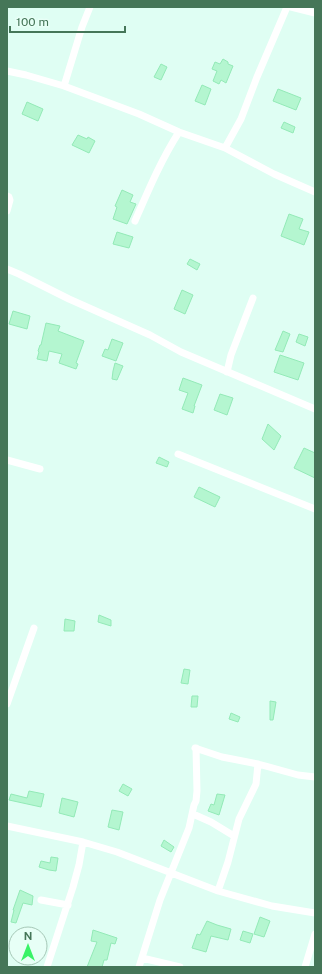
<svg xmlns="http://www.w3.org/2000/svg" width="322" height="974" viewBox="0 0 322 974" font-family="'Public Sans',sans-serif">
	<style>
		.building { fill: #b4f6d0; stroke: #93eab7 }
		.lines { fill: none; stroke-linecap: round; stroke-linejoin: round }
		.minor { stroke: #fff; stroke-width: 7 }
	</style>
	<rect width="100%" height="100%" fill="#dffef3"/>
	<path class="building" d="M223 59 228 62V64L233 66 226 83 221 80 219 84 213 81 217 71 212 69 215 62 220 64Z
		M161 64 167 67 161 80 154 77Z
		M202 85 211 89 205 105 195 101Z
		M278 89 301 98 296 110 273 101Z
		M27 102 43 109 38 121 22 114Z
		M284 122 295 127 293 133 281 128Z
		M78 135 87 139 88 137 95 141 89 153 72 145Z
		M122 190 133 195 130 202 136 204 127 224 113 219 117 207 115 206Z
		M289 214 303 219 299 229 309 232 304 245 281 236Z
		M117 232 133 237 129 248 113 244Z
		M190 259 200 264 197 270 187 264Z
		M182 290 193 295 185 314 174 309Z
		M13 311 30 316 27 329 9 324Z
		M46 323 60 326 58 331 84 341 76 363 78 364 76 369 59 363 62 354 49 351 47 361 37 359 39 352 38 351 40 345H41Z
		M283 331 290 334 283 352 275 350Z
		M299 334 308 337 305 346 296 342Z
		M112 339 123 343 116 361 102 356 105 349 108 350Z
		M280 355 304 363 298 380 274 372Z
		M115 363 123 366 117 380 112 379 113 371Z
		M183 378 202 385 194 406H195L193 413 182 409 188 393 179 390Z
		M220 394 233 398 227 415 214 410Z
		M268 424 281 436 274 450 262 439Z
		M304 448 315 453V478L294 468Z
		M159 457 169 462 167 467 156 463Z
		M199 487 220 497 215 507 194 497Z
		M99 615 111 620V626L98 622Z
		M65 619 75 621 74 631H64Z
		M184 669 190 670 188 684 181 683Z
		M192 696H198L197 707H191Z
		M270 701 276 702 273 720H270Z
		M231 713 240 717 238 722 229 719Z
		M123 784 132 789 128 796 119 791Z
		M29 791 44 794 41 807 9 800 11 794 27 798Z
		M217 794 225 795 219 815 208 811 211 804 214 805Z
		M62 798 78 802 74 817 59 813Z
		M112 810 123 812 119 830 108 827Z
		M164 840 174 847 171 852 161 846Z
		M51 857 58 858 56 871 49 870 39 867 41 861 50 863Z
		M20 890 33 896 32 905 23 903 16 923 11 922 14 910H13Z
		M260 917 270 921 264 937 254 934Z
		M207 921 217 925 231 929 228 940 211 936 206 952 192 948 197 934 200 935Z
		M93 930 117 938 115 944 111 943 107 960H104L102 967H87L97 942 91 941Z
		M243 931 253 934 250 943 240 940Z"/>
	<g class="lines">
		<path class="minor" d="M291 7 315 13
			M7 71 26 75 64 86 123 108 139 114 179 132 225 148 274 174 315 192
			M64 86 82 27 90 7
			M225 148 241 119 257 77 287 7
			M7 196 9 197 10 200 7 211
			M135 221C148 191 161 160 179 132
			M7 269 19 274 69 299 150 335 181 352 315 409
			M227 372 231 355 253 298
			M178 454 315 509
			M7 460 40 469
			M7 704 34 628
			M195 748 222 757 258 764 256 784 239 819 228 862 218 891
			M258 764 298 775 315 777
			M193 814 211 822 234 836
			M7 826 83 842 117 852 218 891 272 906 315 913
			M41 900 68 905
			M142 958 180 967
			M47 967 73 887 79 865 83 842
			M139 967 160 900 189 828 194 805 196 801 197 791 196 748
			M305 967 315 934"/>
	</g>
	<rect width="322" height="974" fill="none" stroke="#457658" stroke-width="16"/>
	<g transform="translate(28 946)"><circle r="19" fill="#e7fff6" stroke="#a6c8b7"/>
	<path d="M0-3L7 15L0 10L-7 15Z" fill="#39f368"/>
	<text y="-6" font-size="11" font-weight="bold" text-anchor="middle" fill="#457658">N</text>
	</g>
	<path d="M10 26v6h115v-6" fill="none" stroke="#457658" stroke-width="2"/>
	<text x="16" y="26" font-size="12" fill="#457658" stroke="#e7fff6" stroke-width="3" paint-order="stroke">100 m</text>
</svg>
